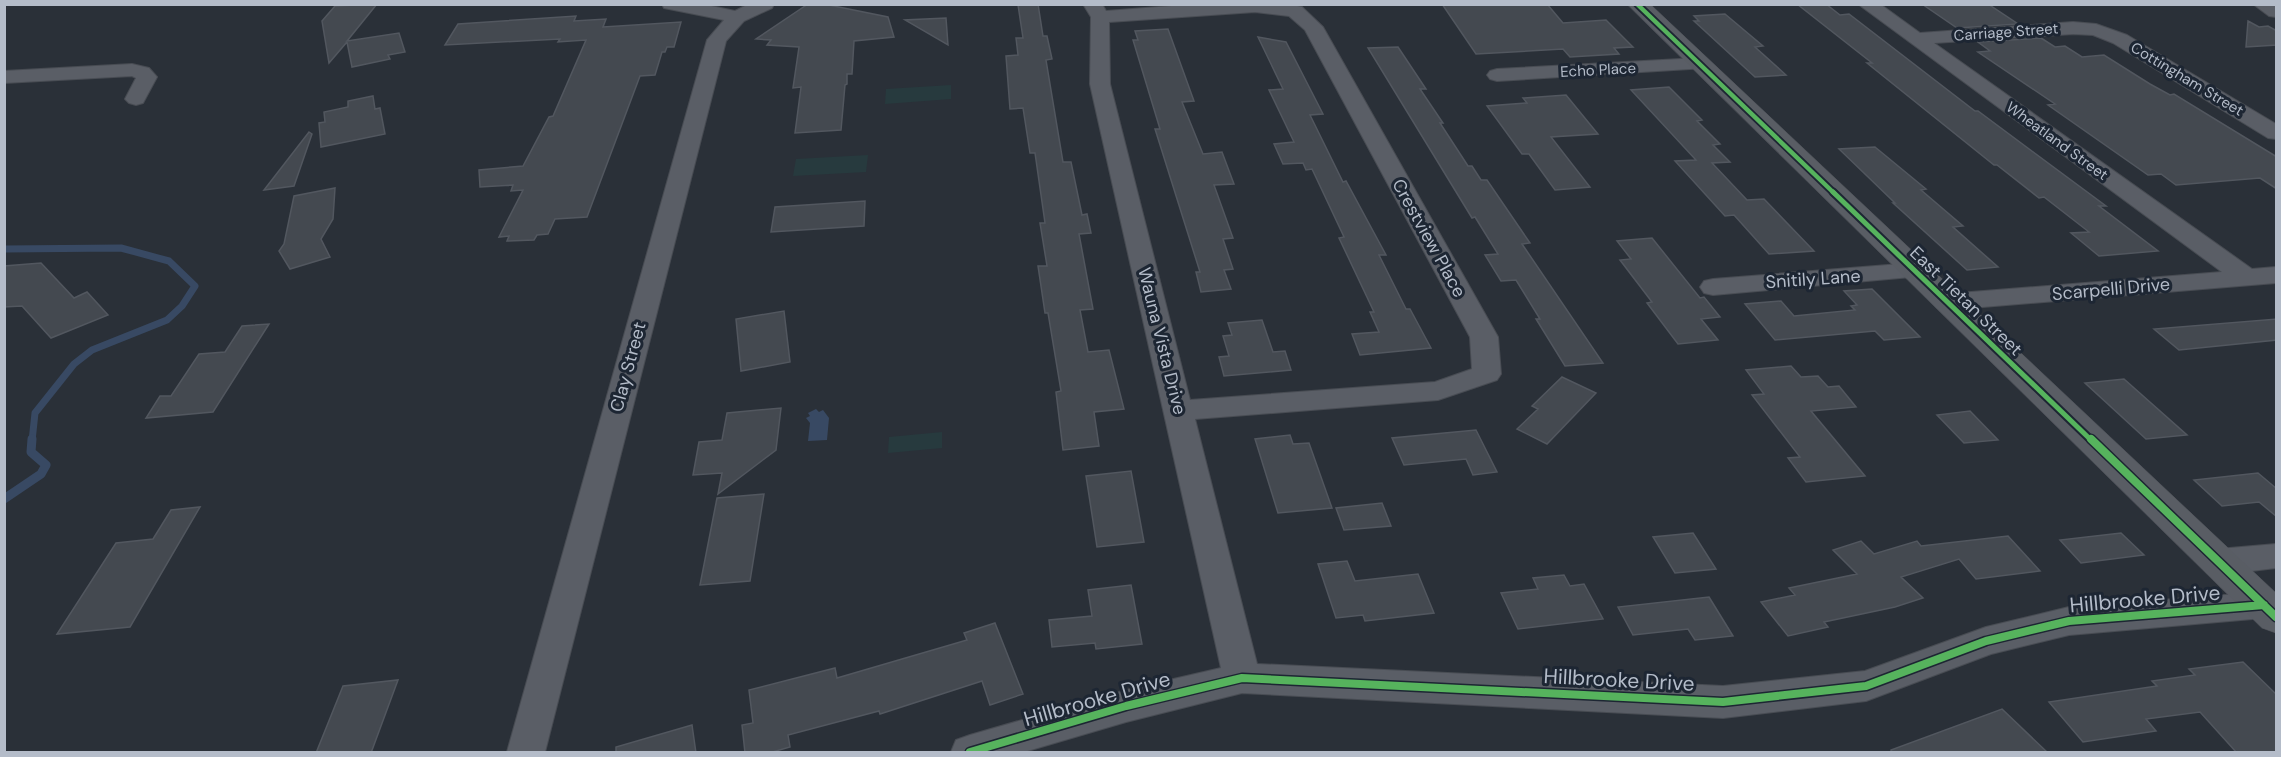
<svg xmlns="http://www.w3.org/2000/svg" width="2281" height="757" viewBox="0 0 2281 757" font-family="'DM Sans',sans-serif">
	<style>
		.green { fill: #273a3e }
		.water { fill: #384963 }
		.lines { fill: none; stroke-linecap: round; stroke-linejoin: round }
		.stream-far1 { stroke: #384963; stroke-width: 7 }
		.stream { stroke: #384963; stroke-width: 9 }
		.building { fill: #444950; stroke: #52575f; stroke-width: 1.5 }
		.street-casing { stroke: #484c53; stroke-width: 2 }
		.secondary-casing { stroke: #484c53; stroke-width: 1 }
		.street { fill: #5a5e66; fill-rule: evenodd }
		.secondary { fill: #595d64; fill-rule: evenodd }
		.cycleway-far2-casing { stroke: #1d2633; stroke-width: 8 }
		.cycleway-far1-casing { stroke: #1d2633; stroke-width: 9 }
		.cycleway-casing { stroke: #1d2633; stroke-width: 11 }
		.cycleway-far2 { stroke: #56b35d; stroke-width: 4.5 }
		.cycleway-far1 { stroke: #56b35d; stroke-width: 5 }
		.cycleway { stroke: #56b35d; stroke-width: 8 }
		.labels { text-anchor: middle; stroke-width: 6; stroke-linejoin: round; paint-order: stroke }
		.far-street-label { font-size: 15px; fill: #b4bcc9; stroke: #1d2633 }
		.street-label { font-size: 18px; fill: #b4bcc9; stroke: #1d2633 }
		.near-street-label { font-size: 21px; fill: #b4bcc9; stroke: #1d2633 }
	</style>
	<rect width="100%" height="100%" fill="#2a3038"/>
	<path class="green" d="M951 85V99L885 104 886 89Z
		M868 155 866 172 793 176 796 159Z
		M942 432V448L888 453 889 437Z"/>
	<path class="water" d="M816 409 819 412 823 410 829 418 827 440 808 441 810 423 806 418 810 416 808 413Z"/>
	<g class="lines">
		<path class="stream-far1" d="M4 249 121 248 169 261 195 286 182 306 167 320 92 350 74 364 35 413 32 441"/>
		<path class="stream" d="M4 499 41 474 46 465 31 452 32 439"/>
	</g>
	<path class="building" d="M377 4 347 41 399 33 405 52 388 55 390 59 352 67 347 42 329 63 322 21 335 6Z
		M808 4H824L888 17 894 37 854 41 852 74H847V84L845 85 841 130 795 133 801 87 793 88 799 47 767 45 771 40 756 39Z
		M1038 4 1043 36H1047L1052 59 1046 60 1063 162H1071L1082 215 1087 214 1091 233 1079 234 1093 309 1080 310 1088 352 1109 350 1124 409 1094 412 1099 446 1063 450 1056 392 1061 391 1048 313H1045L1038 266H1047L1040 223H1045L1035 153H1030L1023 108 1010 109 1006 56 1018 55 1016 38H1023L1018 5Z
		M1442 4H1547L1563 23 1606 20 1633 47 1614 48 1619 54 1570 57 1563 49 1476 54Z
		M1797 4H1826L1840 15 1849 14 1975 111H1978L2106 206H2099L2158 251 2099 256 2071 233 2089 232 2044 197 2039 198 1997 165H1994L1867 63H1872Z
		M1922 4H1988L2018 24 1957 28Z
		M1725 14 1763 46 1755 47 1786 75 1755 77 1694 21H1699L1694 16Z
		M576 16 574 21 606 19 603 27 681 22 674 47H667L665 52H662L655 75 640 76 587 217 555 219 548 234 537 235 534 240 507 241 509 236 499 237 523 190 511 191 513 185 480 187 479 170 523 166 549 117 553 116 586 40 558 42 560 39 445 45 458 24Z
		M946 18 948 45 905 20Z
		M2248 21 2259 27 2268 26 2277 31V45L2246 47Z
		M1168 29 1194 101 1182 102 1203 154 1222 152 1234 184 1214 185 1233 238 1223 239 1233 269 1224 270 1231 289 1201 292 1196 272H1200L1155 129H1160L1133 40H1138L1135 31Z
		M1258 37 1286 42 1323 114 1310 115 1343 182 1346 181 1386 255H1379L1406 309H1410L1431 348 1360 355 1352 334 1379 332 1370 312H1374L1339 238 1344 237 1312 169 1306 170 1303 163 1283 164 1274 144 1294 142 1269 90 1283 89Z
		M2041 38 2055 47 2065 46 2082 57 2104 55 2150 84 2170 95 2174 94 2277 157V189L2260 178 2176 185 2161 174 2148 175 2048 105 2055 104 1978 52 1990 51 1978 42Z
		M1398 47 1426 89H1420L1443 123H1440L1468 166H1472L1481 180H1487L1530 243 1522 244 1603 363 1565 366 1536 319H1540L1516 280 1501 281 1485 255 1498 254 1475 217 1472 218 1368 48Z
		M1669 87 1702 120 1697 121 1720 144 1713 145 1730 162 1712 163 1747 200 1764 199 1814 251 1769 254 1734 215 1725 216 1675 161 1696 160 1631 90Z
		M1566 95 1598 134 1551 137 1590 187 1555 190 1529 154H1522L1487 106 1527 103 1523 98Z
		M373 96 375 109 380 108 385 134 321 147 319 123 325 122 324 112 348 107V101Z
		M309 132 312 134 294 186 264 190Z
		M1875 147 1926 189 1921 190 1963 226 1953 227 1998 267 1967 270 1893 203H1895L1839 149Z
		M335 188 333 219 321 239 330 257 290 269 279 251 284 244 294 196Z
		M865 201 864 226 771 232 775 207Z
		M1652 238 1700 298 1704 297 1720 317 1701 319 1718 340 1678 344 1647 303 1652 302 1620 260 1631 259 1617 241Z
		M41 263 74 298 87 292 108 315 51 338 22 306 4 307V266Z
		M1872 289 1920 337 1884 340 1875 331 1775 340 1745 304 1781 301 1794 316 1855 310 1851 306 1857 305 1844 291Z
		M784 311 790 362 741 371 736 319Z
		M2277 319V340L2179 350 2154 329Z
		M1262 320 1273 352 1285 351 1291 370 1224 376 1219 357 1229 356 1223 336 1232 335 1228 323Z
		M269 324 213 412 146 418 160 396H171L199 354 225 352 242 326Z
		M1791 366 1801 377 1818 376 1828 387 1839 386 1856 407 1811 411 1865 476 1806 482 1788 458 1800 457 1752 395 1764 394 1746 370Z
		M1562 377 1596 393 1547 444 1517 429 1538 409 1532 406Z
		M2124 379 2187 435 2146 439 2085 383Z
		M781 408 776 450 718 494 722 473 693 475 699 442 722 440 727 413Z
		M1970 411 1998 440 1964 443 1937 415Z
		M1476 430 1497 472 1473 475 1466 459 1404 465 1392 438Z
		M1290 435 1293 444 1309 443 1332 508 1278 513 1255 439Z
		M1131 471 1144 542 1097 547 1086 476Z
		M2258 473 2277 489V517L2259 502 2222 506 2194 480Z
		M764 494 750 581 700 585 717 498Z
		M1382 503 1391 526 1344 530 1336 508Z
		M200 507 130 627 57 634 116 543 153 539 171 510Z
		M1693 533 1716 569 1675 573 1653 537Z
		M2121 533 2144 555 2081 563 2060 540Z
		M2008 536 2040 571 1976 579 1959 559 1901 577 1923 598 1895 607 1824 622 1828 627 1788 636 1761 602 1795 595 1789 588 1857 574 1833 550 1861 541 1874 554 1917 541 1921 546Z
		M1347 561 1355 581 1418 574 1434 613 1365 621 1363 615 1336 618 1318 564Z
		M1564 575 1570 586 1584 584 1603 619 1518 629 1501 593 1538 589 1533 578Z
		M1131 585 1142 644 1096 649 1095 643 1052 647 1049 620 1092 616 1088 590Z
		M1709 597 1733 636 1695 640 1688 629 1633 635 1618 607Z
		M995 623 1023 694 990 705 982 681 880 714 879 711 788 735 790 747 769 753H745L742 725 753 723 749 690 835 668 837 678 967 640 964 633Z
		M2243 662 2277 695V753H2237L2200 712 2146 719 2156 731 2083 742 2049 702 2157 686 2152 681 2195 675 2189 669Z
		M398 680 371 753H316L343 686Z
		M2002 709 2048 753H1891V750Z
		M692 725 696 753H616V747Z"/>
	<g class="lines">
		<g class="street-casing">
			<path id="street" d="M662 4H702L735 11 749 4H774L772 8 744 21 726 41 545 752H507L707 40 724 20 664 8Z
				M1083 4H1102L1106 11 1197 4H1288L1302 7 1323 27 1498 337 1501 374 1497 380 1438 400 1195 419 1257 664 1723 686 1865 671 1986 627 2069 607 2264 592 2276 595V614L2264 618 2069 635 1991 654 1866 701 1723 718 1242 693 1126 722 1024 752H951L956 740 970 735 1126 690 1221 668 1090 84 1091 17ZM1255 12 1289 16 1305 30 1470 337 1472 369 1435 382 1190 400 1110 84 1109 22Z
				M1858 4H1880L1920 33 2073 22 2096 24 2127 35 2276 124V139L2268 138 2113 43 2093 35 2073 34 1934 43 2252 269 2276 267V283L1946 310 1937 308 1933 302 1937 296 1946 294 2222 272Z
				M2253 4H2276V17L2269 16Z
				M1699 58 1706 60 1709 64 1706 68 1497 81 1490 79 1487 75 1490 71 1497 69Z
				M132 64 149 68 157 77 143 103 136 105 129 103 125 99 136 78 132 76 4 83V71Z
				M1913 263 1922 266 1926 271 1922 276 1713 295 1704 293 1700 287 1704 281 1713 279Z
				M2276 544V568L2218 575 2206 571 2201 562 2206 553 2218 549Z"/>
		</g>
		<g class="secondary-casing">
			<path id="secondary" d="M1627 4H1650L2276 593V633L2262 628Z"/>
		</g>
		<use href="#street" class="street"/>
		<use href="#secondary" class="secondary"/>
		<g class="cycleway-far2-casing">
			<path id="cycleway-far2" d="M1637 4 1835 194"/>
		</g>
		<g class="cycleway-far1-casing">
			<path id="cycleway-far1" d="M1833 192 2092 441"/>
		</g>
		<g class="cycleway-casing">
			<path id="cycleway" d="M2091 439 2276 617
				M970 752 1126 706 1242 678 1723 702 1866 686 1986 641 2069 621 2264 605"/>
		</g>
		<use href="#cycleway-far2" class="cycleway-far2"/>
		<use href="#cycleway-far1" class="cycleway-far1"/>
		<use href="#cycleway" class="cycleway"/>
	</g>
	<g class="labels">
		<g class="far-street-label">
			<text transform="translate(2006 32) rotate(-4)" y="5">Carriage Street</text>
			<text transform="translate(1598 70) rotate(-3)" y="5">Echo Place</text>
			<text transform="translate(2187 79) rotate(31)" y="5">Cottingham Street</text>
			<text transform="translate(2057 141) rotate(36)" y="5">Wheatland Street</text>
		</g>
		<g class="street-label">
			<text transform="translate(1429 238) rotate(61)" y="6">Crestview Place</text>
			<text transform="translate(1813 279) rotate(-4)" y="6">Snitily Lane</text>
			<text transform="translate(2111 289) rotate(-5)" y="6">Scarpelli Drive</text>
			<text transform="translate(1966 301) rotate(44)" y="6">East Tietan Street</text>
			<text transform="translate(1162 341) rotate(76)" y="6">Wauna Vista Drive</text>
			<text transform="translate(628 367) rotate(-75)" y="6">Clay Street</text>
		</g>
		<g class="near-street-label">
			<text transform="translate(2145 599) rotate(-5)" y="7">Hillbrooke Drive</text>
			<text transform="translate(1619 680) rotate(3)" y="7">Hillbrooke Drive</text>
			<text transform="translate(1097 699) rotate(-16)" y="7">Hillbrooke Drive</text>
		</g>
	</g>
	<rect width="2281" height="757" fill="none" stroke="#b4bcc9" stroke-width="12"/>
</svg>
